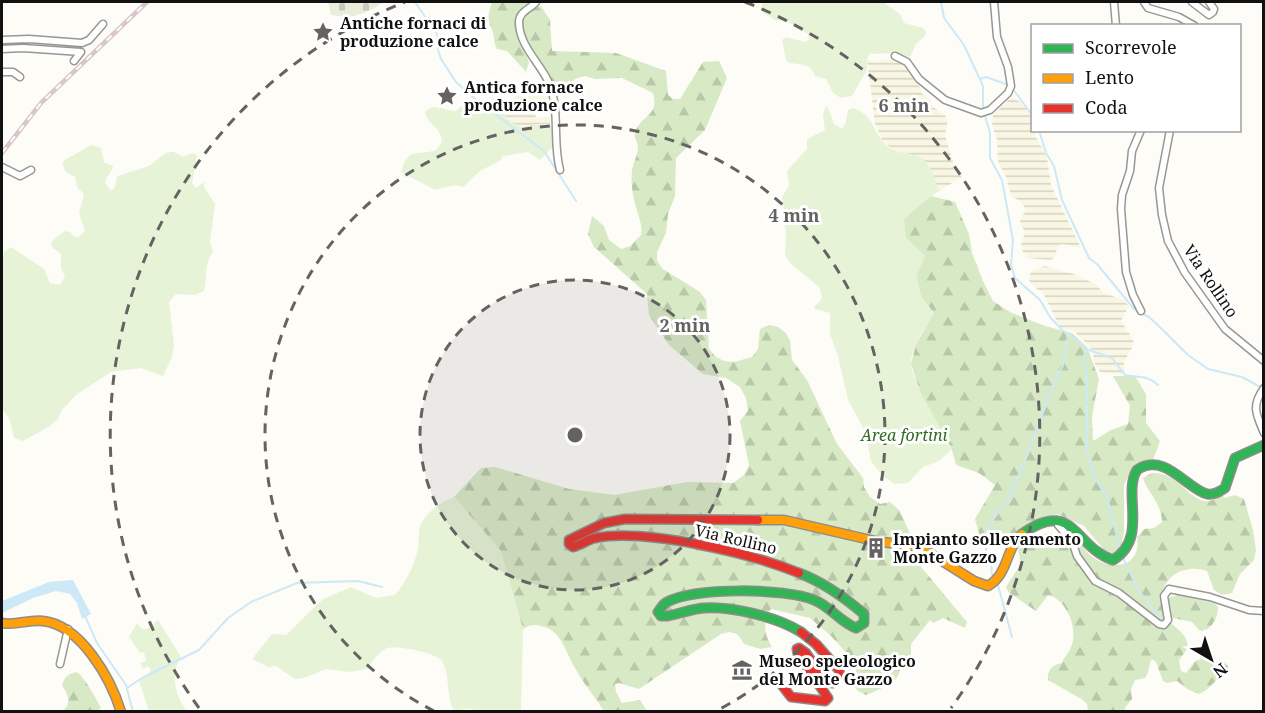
<svg xmlns="http://www.w3.org/2000/svg" width="1265" height="713" viewBox="0 0 1265 713" font-family="'Noto Serif',serif">
	<style>
		.farmland { fill: url(#farmland-rules) }
		.green { fill: #e7f3d7 }
		.forest { fill: url(#forest-firs) }
		.cemetery { fill: url(#cemetery-stones) }
		.water { fill: #cde8f7 }
		.lines { fill: none; stroke-linecap: round; stroke-linejoin: round }
		.stream { stroke: #cde8f7; stroke-width: 2 }
		.street-casing { stroke: #979795; stroke-width: 9 }
		.fast-casing { stroke: #8e8d8b; stroke-width: 11 }
		.slow-casing { stroke: #8e8d8b; stroke-width: 11 }
		.jam-casing { stroke: #8e8d8b; stroke-width: 11 }
		.street { stroke: #fffffe; stroke-width: 6 }
		.fast { stroke: #30b455; stroke-width: 8 }
		.slow { stroke: #ff9f0a; stroke-width: 8 }
		.jam { stroke: #e5322d; stroke-width: 8 }
		.rail-casing { stroke: #d9c6c7; stroke-width: 4.5 }
		.rail { stroke: #fff; stroke-width: 2; stroke-dasharray: 7; stroke-linecap: butt }
		.ring { fill: none; stroke: #646362; stroke-width: 3; stroke-dasharray: 10 8 }
		.labels { text-anchor: middle; stroke-width: 6; stroke-linejoin: round; paint-order: stroke }
		.poi-label { font-size: 16px; font-weight: bold; fill: #111; stroke: #fff; text-anchor: start }
		.street-label { font-size: 16px; fill: #111; stroke: #fff }
		.park-label { font-size: 16px; font-style: italic; fill: #2f6b1f; stroke: #fff }
		.centre { fill: #646362; stroke: #fff; stroke-width: 3 }
		.ring-label { font-size: 18px; text-anchor: middle; font-weight: bold; fill: #646362; stroke: #fff; stroke-width: 6; stroke-linejoin: round; paint-order: stroke }
	</style>
	<defs>
		<pattern id="farmland-rules" width="6" height="5" patternUnits="userSpaceOnUse" patternTransform="scale(1.5)"><rect width="6" height="5" fill="#f9f7e4"/><path d="M0 2.5h6" fill="none" stroke="#d4d3c3"/></pattern>
		<pattern id="forest-firs" width="22" height="20" patternUnits="userSpaceOnUse" patternTransform="scale(1.5)"><rect width="22" height="20" fill="#d8eac5"/><path d="M5 1l3.5 6h-7zM16 11l3.5 6h-7z" fill="#b8c8a8"/></pattern>
		<pattern id="cemetery-stones" width="16" height="16" patternUnits="userSpaceOnUse" patternTransform="scale(1.5)"><rect width="16" height="16" fill="#e9eedb"/><path d="M2 7V4a2 2 0 0 1 4 0v3zM10 15v-3a2 2 0 0 1 4 0v3z" fill="#c7cbbb"/></pattern>
	</defs>
	<rect width="100%" height="100%" fill="#fdfcf7"/>
	<path class="farmland" d="M867 59 874 62 889 59 897 60 904 66 920 87 921 93 929 98 933 107 945 115 948 120 945 135 955 169 962 177 939 191 928 164 910 154 895 151 883 142 875 124Z
		M542 86 548 89 551 104 537 107 538 112 535 113 536 118 550 117V124H534L522 128 507 119 505 114 516 97 529 89Z
		M1012 97 1022 103 1030 111 1032 116V130L1047 157 1051 185 1081 248 1062 244 1058 246 1054 258 1050 260 1028 258 1023 252 1021 244 1025 233 1020 221 1025 211 1024 206 1018 200 1011 196 1006 177 998 162 997 140 992 125 993 115Z
		M1045 266 1074 274 1095 284 1104 293 1123 300 1129 306 1121 321 1132 338 1134 344 1124 362V372L1122 374 1100 372 1094 362 1093 351 1085 342 1074 331 1062 329 1058 324 1044 294 1032 285 1029 280 1031 271Z"/>
	<path class="green" d="M762 2H883L900 14 904 23 923 28 926 32 924 37 916 44 910 57 895 53 875 54 870 53 867 59V70L852 96 841 98 833 93 826 79 815 76C811 63 801 65 790 63L786 60 782 40 786 37 805 42 809 39 808 34 786 21 775 20 762 12Z
		M480 105C489 112 497 108 507 110L505 114 507 119 522 128 534 124 554 126 555 145 540 160 528 152 503 156 501 160 480 171 463 187 454 185 435 190 401 172C409 145 416 157 436 150L442 142C441 126 427 125 425 112 436 101 444 112 456 111L460 107H464L468 109Z
		M826 106 829 110 834 124 842 129 845 124 848 110 853 108C875 115 873 134 887 146 898 156 915 151 925 161 933 169 936 182 939 191L931 196 906 238 925 256 916 276 921 296 934 313C926 328 911 346 911 364 911 378 943 430 951 447V450L939 461 923 467 908 483 894 484 881 474 871 461 865 431 848 400 838 356 830 334V313L815 309 814 307 821 300 822 296 819 287 791 264 785 255 786 234 782 197 789 186 787 171 807 149V139L825 130 823 115Z
		M91 145 101 148 104 162 113 166C112 173 106 176 105 183L111 191 115 187 117 177C121 174 141 169 149 166 156 162 161 154 170 152 175 151 178 155 183 157L192 153 197 155 192 183 196 188 204 182V187L215 204 210 242 213 252C203 265 208 277 204 291L195 295 176 294 169 302 174 345 172 357 163 376 141 368 111 372 76 395 62 410 58 419 50 426 23 441 14 438 9 418 2 409V264L4 252 11 247 44 269 50 283 60 285 65 277 61 268V254L53 248 51 244 53 240 65 231 70 232 73 236 78 238 85 231 79 213 84 194 77 187 75 177 66 172 62 164 65 160Z
		M454 497 501 551 523 629 521 711H475L470 708 454 711C446 696 450 674 442 661 437 653 393 644 385 649 377 653 373 663 366 669L350 672 326 669 304 678 295 679 276 666 268 667 252 659 272 634 286 635 323 599 351 587 376 598 395 595C405 584 413 568 417 553 420 544 417 532 421 524 427 512 442 501 454 497Z
		M158 620 181 657C170 674 175 697 187 711H149L140 684 139 680 146 676 151 670 148 666 143 669 140 663 146 661 144 652 140 653 129 637 137 623 142 629H147Z"/>
	<path class="forest" d="M492 2H530L515 17C514 34 523 46 529 62L526 72 507 51 497 49C493 42 495 36 492 30 487 18 488 14 492 2Z
		M541 6 550 20 552 51 616 53 666 71 668 95 673 99H680L703 62 719 61 727 78 705 130 676 158 675 196 668 214 666 233 657 252V261L663 269 700 292 706 300 709 349 716 357 724 361 734 362 752 357 758 349 760 329 769 325 778 327 786 333 790 341 792 360 807 380 837 444 863 478 864 487 870 497 880 504 890 502 900 511 911 536V555L967 622 965 628 943 618 933 623 930 620 911 644V654C900 663 902 670 896 679 892 684 872 693 866 695L858 691 853 685 856 668 853 660 830 635 810 618 771 609C762 621 764 635 772 647L760 649 744 644C738 633 734 630 721 634L639 689 619 683 615 684 616 692 622 703 640 700 647 711H604C595 697 583 683 575 668 565 652 562 630 541 626 533 624 529 625 523 629L501 551 454 497 481 468 495 467 569 489 614 495 687 482 733 483 744 475 749 465 740 421 748 411 746 398 740 387 726 378 703 374 669 345 649 315 647 294 594 247 588 234 592 216 604 226 609 240 621 249 630 246 641 235C643 223 637 214 635 203 632 194 631 180 632 170 633 163 638 155 638 147 638 142 634 139 635 134 639 115 660 117 653 93L622 78 595 79 585 76 575 79 570 83 555 85C545 71 515 34 525 16 528 10 535 8 541 6Z
		M931 196 955 202 969 234 972 253 983 281 993 301 1010 312 1045 326 1072 333 1087 347 1099 379 1092 416 1093 441 1111 430 1128 424 1130 406 1113 376H1135L1146 394V423L1160 441 1153 460 1134 466 1124 485V532L1120 552 1112 556 1105 551 1084 526 1057 514 1032 524 1013 539 998 547 980 537 975 519 995 485 979 473 956 465 951 447 921 393 911 364 916 344 934 313 921 296 916 276 925 256 906 238 904 219Z
		M1152 473C1180 473 1186 498 1205 501 1211 502 1217 498 1222 495L1225 498 1235 495 1244 499 1253 530 1256 550 1254 560 1240 574 1232 593 1222 595 1214 590 1207 571C1188 564 1166 573 1162 594L1165 598 1179 595 1214 603 1218 607C1219 616 1212 628 1204 631L1199 630 1192 622 1173 618 1170 622C1179 631 1187 634 1188 648L1179 660 1181 671 1186 673 1195 661 1201 659C1205 660 1209 663 1213 663 1221 662 1223 659 1228 666L1227 671C1217 678 1208 691 1199 694L1189 690 1177 681 1167 683 1163 681 1156 662 1152 659C1148 665 1150 672 1145 678L1135 680 1131 689 1132 699 1125 708V711H1088L1087 704 1083 700 1048 680C1047 670 1052 665 1062 663 1064 657 1069 653 1071 647 1079 630 1067 599 1048 595L1036 611 1008 592 1006 587 1021 564 1018 550C1028 532 1059 530 1077 536 1082 542 1085 551 1091 556 1111 572 1142 568 1137 537L1144 529 1154 528 1162 522C1161 501 1149 496 1143 478Z
		M77 672C85 678 96 698 101 708L98 711H63C72 702 68 696 62 685 65 676 68 674 77 672Z"/>
	<path class="cemetery" d="M328 2H383C368 14 350 19 331 15Z"/>
	<path class="water" d="M73 580 91 614 82 619 77 603 70 594 56 591 33 598 2 613V601L49 582Z"/>
	<g class="lines">
		<path class="stream" d="M415 2 437 34 439 45 438 50 441 59 456 82 474 98 544 151 576 201
			M941 2 944 18 964 45 983 86V109L990 133V158L1002 180 1013 240 1011 265 1015 278 1040 300 1050 317 1062 330 1071 335 1086 349 1112 358 1125 375C1138 378 1148 375 1158 385
			M980 79 986 77 1008 85
			M1013 89 1032 115
			M1039 130 1046 153 1054 166 1062 200 1089 258 1097 264 1134 309 1149 317 1163 330 1188 355 1208 369 1242 377 1264 389
			M1086 349 1084 355 1087 382V452L1094 477 1107 497 1120 549
			M1123 558 1139 591 1162 621
			M995 580 992 575 991 561 986 550 985 536 990 524 1009 497 1031 446 1049 395 1063 365 1068 335
			M998 585 1012 637
			M85 616 97 643 126 685 133 712
			M127 688 142 678 199 650 228 618 251 602 297 583 358 581 382 587"/>
		<g class="street-casing">
			<path id="street" d="M536 2C530 9 519 12 519 22 519 45 539 62 548 81 561 108 552 141 560 170
				M1114 2 1116 26
				M1144 2 1148 8 1179 17 1195 26
				M1192 2 1209 15 1213 12 1214 9 1209 2
				M2 40 29 39 82 43 89 40 103 24
				M2 49 23 48 81 52 74 61
				M895 56 907 62 919 79 945 100 981 113 990 110 1008 93 1011 86 1008 67 997 37 994 2
				M2 72H13L20 77
				M1141 130 1132 151 1130 171 1122 195 1121 209 1126 272 1133 295 1141 311
				M1170 130 1159 188 1162 215 1168 241 1185 273 1225 329 1264 361
				M2 167 20 176 31 170
				M1264 388C1251 406 1256 414 1264 433
				M1057 520 1058 525 1072 541 1077 556 1095 581 1119 593 1159 624 1164 625 1168 620 1164 596 1169 589 1210 597 1249 610 1264 611
				M60 664 68 629"/>
		</g>
		<g class="fast-casing">
			<path id="fast" d="M1022 534C1074 497 1075 548 1113 560 1149 538 1122 493 1137 470 1164 451 1187 489 1207 494 1214 495 1219 492 1225 488L1235 458 1264 445
				M799 573C823 582 844 597 864 614V623L856 628C840 622 830 606 814 600 785 588 695 587 667 602 663 604 661 608 658 612L661 616H667C679 614 691 609 704 608 732 606 777 617 801 632"/>
		</g>
		<g class="slow-casing">
			<path id="slow" d="M758 520H784L875 541 913 546 928 552 974 581 988 586C1009 574 1005 549 1022 534
				M2 623C16 626 29 619 43 621 81 625 111 679 121 712"/>
		</g>
		<g class="jam-casing">
			<path id="jam" d="M758 520 625 519 604 523 569 540V544L573 547C581 545 587 540 595 538 646 528 750 553 799 573
				M768 680H778L791 697 825 701 828 698 798 654 797 649 799 648 806 653 826 682 833 683 840 675 839 670 816 644 801 632"/>
		</g>
		<use href="#street" class="street"/>
		<use href="#fast" class="fast"/>
		<use href="#slow" class="slow"/>
		<use href="#jam" class="jam"/>
		<g class="rail-casing">
			<path id="rail" d="M2 153 41 103 147 2"/>
		</g>
		<use href="#rail" class="rail"/>
	</g>
	<circle cx="575" cy="435" r="155" fill="#646362" fill-opacity=".12"/>
	<g class="ring">
		<circle cx="575" cy="435" r="155"/>
		<path d="M434 711A310 310 0 1 1 716 711"/>
		<path d="M199 708A465 465 0 0 1 405 2M745 2A465 465 0 0 1 951 708"/>
	</g>
	<defs>
		<g id="sight-bare" transform="scale(1.62)"><path d="M0-6L1.8-2.2L6-1.7L2.9 1.2L3.7 5.4L0 3.3L-3.7 5.4L-2.9 1.2L-6-1.7L-1.8-2.2Z" fill="#646362" stroke="#fff" stroke-width="2.5" paint-order="stroke"/></g>
		<g id="building-bare" transform="scale(1.62)"><path d="M-4-6H4V6H1V3H-1V6H-4ZM-2.5-4.3h1.7v1.8h-1.7ZM.8-4.3h1.7v1.8H.8ZM-2.5-1h1.7V.8h-1.7ZM.8-1h1.7V.8H.8Z" fill="#646362" stroke="#fff" stroke-width="2.5" paint-order="stroke"/></g>
		<g id="museum-bare" transform="scale(1.62)"><path d="M0-6L6-3V-2H-6V-3ZM-5-1h2V3h-2ZM-1-1h2V3h-2ZM3-1h2V3H3ZM-6 4H6V6H-6Z" fill="#646362" stroke="#fff" stroke-width="2.5" paint-order="stroke"/></g>
	</defs>
	<g fill-rule="evenodd">
		<use href="#sight-bare" x="323" y="32"/>
		<use href="#sight-bare" x="447" y="96"/>
		<use href="#building-bare" x="876" y="548"/>
		<use href="#museum-bare" x="742" y="670"/>
	</g>
	<g class="labels">
		<g class="poi-label">
			<text x="340" y="29">Antiche fornaci di<tspan x="340" dy="18">produzione calce</tspan></text>
			<text x="464" y="93">Antica fornace<tspan x="464" dy="18">produzione calce</tspan></text>
			<text x="893" y="545">Impianto sollevamento<tspan x="893" dy="18">Monte Gazzo</tspan></text>
			<text x="759" y="667">Museo speleologico<tspan x="759" dy="18">del Monte Gazzo</tspan></text>
		</g>
		<g class="street-label">
			<text transform="translate(1211 281) rotate(56)" y="6">Via Rollino</text>
			<text transform="translate(736 539) rotate(13)" y="6">Via Rollino</text>
		</g>
		<g class="park-label">
			<text x="904" y="441">Area fortini</text>
		</g>
	</g>
	<circle cx="575" cy="435" r="9" class="centre"/>
	<g class="ring-label">
		<text x="904" y="112">6 min</text>
		<text x="794" y="222">4 min</text>
		<text x="685" y="332">2 min</text>
	</g>
	<rect width="1265" height="713" fill="none" stroke="#111111" stroke-width="6"/>
	<rect x="1031" y="24" width="210" height="108" fill="#ffffff" stroke="#a0a0a0" stroke-width="1.5"/>
	<rect x="1043" y="44" width="30" height="9" fill="#30b455" stroke="#a0a0a0" stroke-width="1.5"/>
	<text x="1085" y="54" font-size="18" fill="#111111">Scorrevole</text>
	<rect x="1043" y="74" width="30" height="9" fill="#ff9f0a" stroke="#a0a0a0" stroke-width="1.5"/>
	<text x="1085" y="84" font-size="18" fill="#111111">Lento</text>
	<rect x="1043" y="104" width="30" height="9" fill="#e5322d" stroke="#a0a0a0" stroke-width="1.5"/>
	<text x="1085" y="114" font-size="18" fill="#111111">Coda</text>
	<g transform="translate(1211 659) rotate(141)" stroke="#ffffff" stroke-width="4.5" paint-order="stroke">
	<path d="M0-4.5L10 22L0 15L-10 22Z" fill="#111111"/>
	<text y="-9" font-size="16" font-weight="bold" text-anchor="middle" fill="#111111">N</text>
	</g>
</svg>
